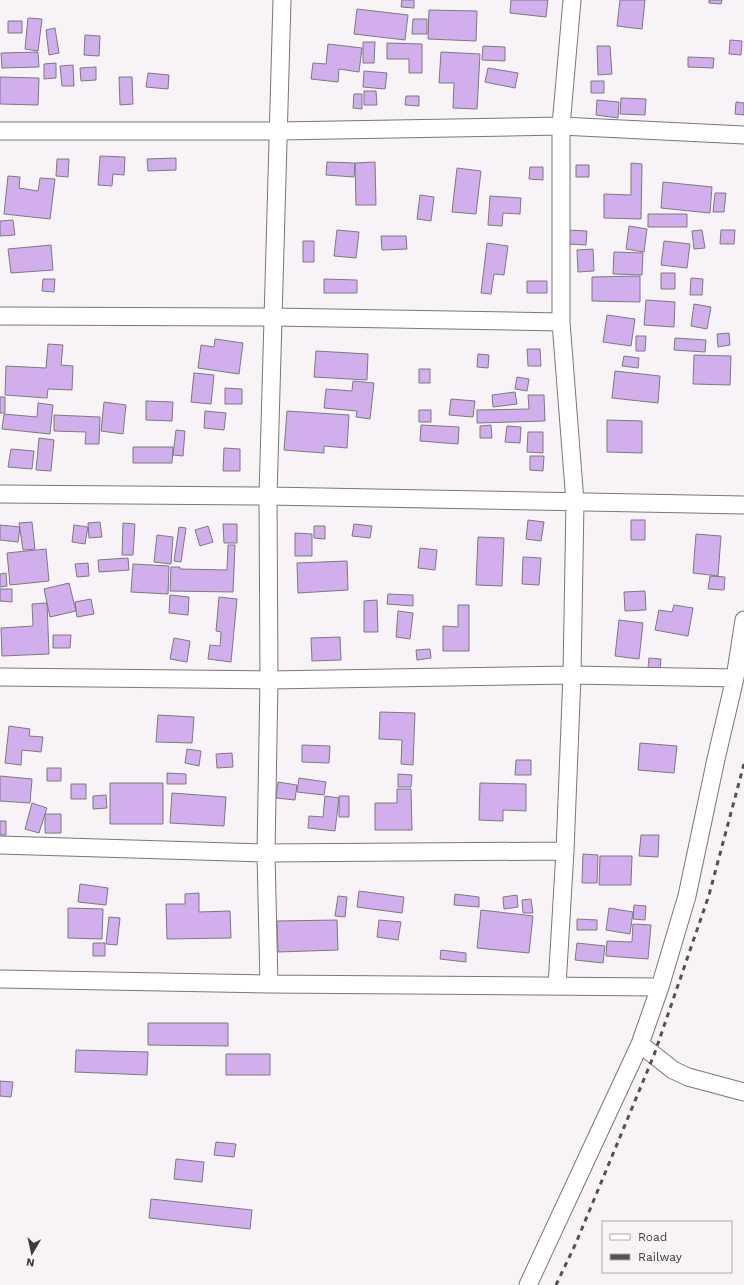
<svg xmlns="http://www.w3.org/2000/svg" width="744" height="1285" viewBox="0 0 744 1285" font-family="'Work Sans',sans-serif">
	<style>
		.building { fill: #d0afec; stroke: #7c7a7e }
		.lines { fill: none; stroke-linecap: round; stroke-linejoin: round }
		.street-casing { stroke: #7a7679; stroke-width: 19 }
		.street { stroke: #fff; stroke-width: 17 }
		.rail { stroke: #545153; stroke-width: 3; stroke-dasharray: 5 5; stroke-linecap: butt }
	</style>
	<rect width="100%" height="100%" fill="#f8f3f6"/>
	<path class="building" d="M402 0H414V8L401 7Z
		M511 0H548L546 17 510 13Z
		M620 0H645L642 29 617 26Z
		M709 0H722L721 4 709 3Z
		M357 9 408 15 405 40 354 34Z
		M429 10 477 11 476 41 428 39Z
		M28 18 42 19 38 51 25 49Z
		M413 19H427V34H412Z
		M8 21H22V33H8Z
		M55 28 59 53 49 55 46 30Z
		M85 35 100 36 99 56 84 55Z
		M730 40 742 41 741 55 729 54Z
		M363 42H375L374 63H363Z
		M387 43 422 44V73H409V59H387Z
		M328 44 362 48 359 72 339 69 338 82 311 79 313 63 326 64Z
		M483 46 505 47V61L482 60Z
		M597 46H610L612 74 598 75Z
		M38 52 39 67 2 68 1 53Z
		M441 52 480 54 477 109 453 108 454 83H439Z
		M688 57 714 58 713 68 688 67Z
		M56 63V78L44 79V64Z
		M73 65 74 86H62L60 66Z
		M96 67V80L81 81 80 68Z
		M488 68 518 73 515 88 485 82Z
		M364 71 387 73 385 89 363 87Z
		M148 73 169 75 168 89 146 87Z
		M0 77 39 78 38 105 0 104Z
		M119 77H132L133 104 120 105Z
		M591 81H604V93H591Z
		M364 91H376L377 105H364Z
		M354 94H362V109L353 108Z
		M406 96H419V106L405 105Z
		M621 98 646 99 645 115 620 114Z
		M597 100 619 102 618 118 596 115Z
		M736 102 744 103V115L735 114Z
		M100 156 125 157 124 175 113 174 112 186 98 185Z
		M176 158V170L148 171 147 159Z
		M57 159H69L68 177 56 176Z
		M327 162 355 163 354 177 326 175Z
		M375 162 376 205H356L355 163Z
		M631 163 642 164 641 219 604 218V194L631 195Z
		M576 165H589V177H576Z
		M530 167H543V180L529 179Z
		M457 168 481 171 476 214 452 212Z
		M8 176 20 177 19 188 38 191 40 178 55 179 50 219 4 214Z
		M663 182 712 187 710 213 661 208Z
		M715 193H726L724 212H713Z
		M420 195 434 197 431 221 417 219Z
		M490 196 521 198 520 214 503 213 502 226 488 225Z
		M648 214H687V227H648Z
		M13 220 15 235 0 236V221Z
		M629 226 647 229 644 252 626 249Z
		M337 230 359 232 356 258 334 256Z
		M567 230 587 231 586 245 567 244Z
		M702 230 705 248 694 249 692 231Z
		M721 230H735L734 244H720Z
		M381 236H406L407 249 382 250Z
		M303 241H314V262H303Z
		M664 241 690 244 687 268 661 265Z
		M487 243 508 246 504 275 494 274 491 294 481 293Z
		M51 245 53 270 11 273 8 249Z
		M593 249 594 271 578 272 577 250Z
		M614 252 643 253 642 275 613 274Z
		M661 273H675V289H661Z
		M640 276V302L592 301V277Z
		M691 278 703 279 702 295H690Z
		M43 279H55L54 292 42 291Z
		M324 279 357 280V293H324Z
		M527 281H547V293H527Z
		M646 300 675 302 674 327 644 325Z
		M694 304 711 307 707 329 691 326Z
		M607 315 635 319 631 346 603 342Z
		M729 333 730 345 718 347 717 334Z
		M636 336H646L645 351H636Z
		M675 338 706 340 705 352 674 350Z
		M215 339 243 343 239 374 198 368 201 345 214 347Z
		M48 344 63 345 61 365 73 366 72 390 48 389 47 398 5 395 6 366 46 368Z
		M527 349H540L541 366H528Z
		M316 351 368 354 367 380 314 377Z
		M478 354 489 355 488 368 477 367Z
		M694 355 731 356 730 385 693 384Z
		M624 356 639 358 638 368 622 366Z
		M419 369H430V383H419Z
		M615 371 660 376 658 403 612 398Z
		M194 373 214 375 211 404 191 402Z
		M517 377 529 379 527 391 515 389Z
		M353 381 374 383 370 419 356 417 357 411 324 408 326 389 352 391Z
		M225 388 242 389V404H225Z
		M515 392 517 404 493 407 492 395Z
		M528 395H544L545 421 477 423V410L529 409Z
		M0 397H5V413H0Z
		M451 399 475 401 473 417 449 415Z
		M146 401 173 402 172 421 146 420Z
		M104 402 126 405 123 434 101 431Z
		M38 403 53 405 50 434 2 429 4 414 37 417Z
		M419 410H431V422H419Z
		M205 411 226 413 224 430 204 428Z
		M287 411 349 415 347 448 324 446V453L284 450Z
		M54 415 100 417 99 444H85L86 432 54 431Z
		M607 420 642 421V453L607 452Z
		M421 425 459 427 458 444 420 441Z
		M491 425 492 438H480V426Z
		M507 426 521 427 520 443 505 442Z
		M176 430 185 431 183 456 173 455Z
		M528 432H543V453L527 452Z
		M39 438 54 440 51 471 36 470Z
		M133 447H173L172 463H133Z
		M224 448 240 449V471H223Z
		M11 449 34 451 32 469 8 467Z
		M530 456H544L543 471 530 470Z
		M528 520 544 522 541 541 526 539Z
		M631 520H645V540H631Z
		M32 522 35 549 23 550 19 523Z
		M100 522 102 537 89 538 88 523Z
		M123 523 135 524 133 555H122Z
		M223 524H237V543H224Z
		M354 524 372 526 370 538 352 536Z
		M0 525 20 527 18 542 0 540Z
		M74 525 88 527 85 544 72 542Z
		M208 526 213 542 200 546 195 530Z
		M314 526H325V539L314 538Z
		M179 527 186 528 181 562 174 561Z
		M295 533 312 534V556H295Z
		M696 534 721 536 718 576 693 573Z
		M157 535 173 537 171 564 154 562Z
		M478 537 504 538 502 586 476 585Z
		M228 545H235L233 592 170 591 171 567H180V569L227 570Z
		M420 548 437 550 435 570 418 568Z
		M46 549 49 581 10 585 7 553Z
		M523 557 541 558 539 585 522 584Z
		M128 558 129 570 99 572 98 560Z
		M347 561 348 590 298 593 297 563Z
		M88 563 89 576 77 577 75 564Z
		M133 564 169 566 168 594 131 592Z
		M6 573 7 586 0 587V574Z
		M710 576 725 577 724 590 708 589Z
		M69 583 76 611 50 617 44 589Z
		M0 589H12V602L0 601Z
		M645 591 646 610 625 611 624 592Z
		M388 594 413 595V606L387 604Z
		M170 595 189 597 188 615 169 613Z
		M219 597 237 599 231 662 208 659 210 645 220 646 221 632 216 631Z
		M91 599 94 614 77 617 75 602Z
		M377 600 378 632H364V601Z
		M47 603 49 654 2 656 1 628 33 626 32 604Z
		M458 605H469V651H443V626L458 627Z
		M674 605 693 608 688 636 655 630 659 610 672 612Z
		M398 611 413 613 410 639 396 637Z
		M619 620 643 623 639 659 615 656Z
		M53 635H71L70 648H53Z
		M340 637 341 660 312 661 311 638Z
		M174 638 190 641 187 662 170 659Z
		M430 649 431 658 417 660 416 650Z
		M649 658 661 659 660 669 648 668Z
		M380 712 415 713 413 765 401 764 402 740 379 739Z
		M158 715 194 717 192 743 156 742Z
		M9 726 30 729 29 736 43 737 41 752 22 750 21 765 5 763Z
		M640 743 677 746 674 773 638 770Z
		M302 745 330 746 329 763 302 762Z
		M187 749 201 751 199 766 185 763Z
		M232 753 233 767 217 768 216 754Z
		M516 760H531V775H515Z
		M47 768H61V781H47Z
		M167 773 186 774V784H167Z
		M398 774 412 775 411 787H398Z
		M0 776 32 779 30 803 0 801Z
		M299 778 326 782 324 795 297 792Z
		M278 782 297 785 295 800 276 798Z
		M110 783H163V824H110Z
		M480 783 526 784V811L503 810V821L479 820Z
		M71 784H86V799H71Z
		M397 789H411L412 830H375V803H397Z
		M172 793 226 797 224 826 170 823Z
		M106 795 107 808 93 809V796Z
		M325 796 339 798 335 831 308 828 309 816 323 817Z
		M339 796H349V817H339Z
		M32 803 47 808 39 833 25 829Z
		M45 814H61V833H45Z
		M0 821H6V835H0Z
		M641 835H659L658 857 639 856Z
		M583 854 598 855 597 883H582Z
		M600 856H632L631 885H599Z
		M80 884 108 888 106 905 78 902Z
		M359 891 404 897 402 913 357 907Z
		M199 893V912L230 911 231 938 167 939 166 904H185V894Z
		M455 894 479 897V907L454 905Z
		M517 895 518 907 504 909 503 897Z
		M338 896 347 897 345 917 335 916Z
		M531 899 533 913H523L522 900Z
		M634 905 646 906 645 920 633 919Z
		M68 908 103 909 102 939 68 938Z
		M609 908 633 912 630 934 606 930Z
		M481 910 533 916 529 953 477 948Z
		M109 917 120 918 117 945 106 944Z
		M577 919 597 920V930H577Z
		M337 920 338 950 278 952 277 921Z
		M379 920 401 922 398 940 377 937Z
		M633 924 651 925 648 959 606 956 607 941 632 942Z
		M93 943H105V956H93Z
		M577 943 605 946 603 963 575 960Z
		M441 950 466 953V962L440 959Z
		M148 1023H228V1046L148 1045Z
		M76 1050 148 1052 147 1075 75 1072Z
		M226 1054H270V1075H226Z
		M0 1081 13 1082 11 1097 0 1096Z
		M216 1142 236 1144 234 1157 214 1155Z
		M176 1159 204 1162 202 1182 174 1179Z
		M151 1199 252 1210 250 1229 149 1218Z"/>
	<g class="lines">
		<g class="street-casing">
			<path id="street" d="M0 131H279L561 126 744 135
				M0 316 273 317 561 322
				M0 494 268 496 744 505
				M0 677 269 680 572 675 735 678
				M0 845 266 853 565 851
				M0 979 269 984 660 987
				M269 984 266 853 269 680 268 496 282 0
				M557 986 565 851 572 675 575 502 561 322V126L572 0
				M640 1044 673 1070 688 1077 744 1092
				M528 1285 640 1044 660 987 687 896 716 759 735 678 744 620"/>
		</g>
		<use href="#street" class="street"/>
		<path class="rail" d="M556 1285 576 1243 654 1055 709 895 744 764"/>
	</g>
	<rect x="602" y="1221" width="130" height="52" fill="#f8f3f6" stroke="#ada9ab"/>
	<rect x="610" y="1234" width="20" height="6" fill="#ffffff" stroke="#ada9ab"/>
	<text x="638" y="1241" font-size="12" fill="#3c3a3b">Road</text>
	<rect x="610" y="1254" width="20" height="6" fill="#545153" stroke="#ada9ab"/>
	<text x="638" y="1261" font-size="12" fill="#3c3a3b">Railway</text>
	<g transform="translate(32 1253) rotate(189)" stroke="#f8f3f6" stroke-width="3" paint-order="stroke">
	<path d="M0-3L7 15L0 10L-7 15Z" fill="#3c3a3b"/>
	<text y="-6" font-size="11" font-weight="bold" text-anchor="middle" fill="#3c3a3b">N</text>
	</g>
</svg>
